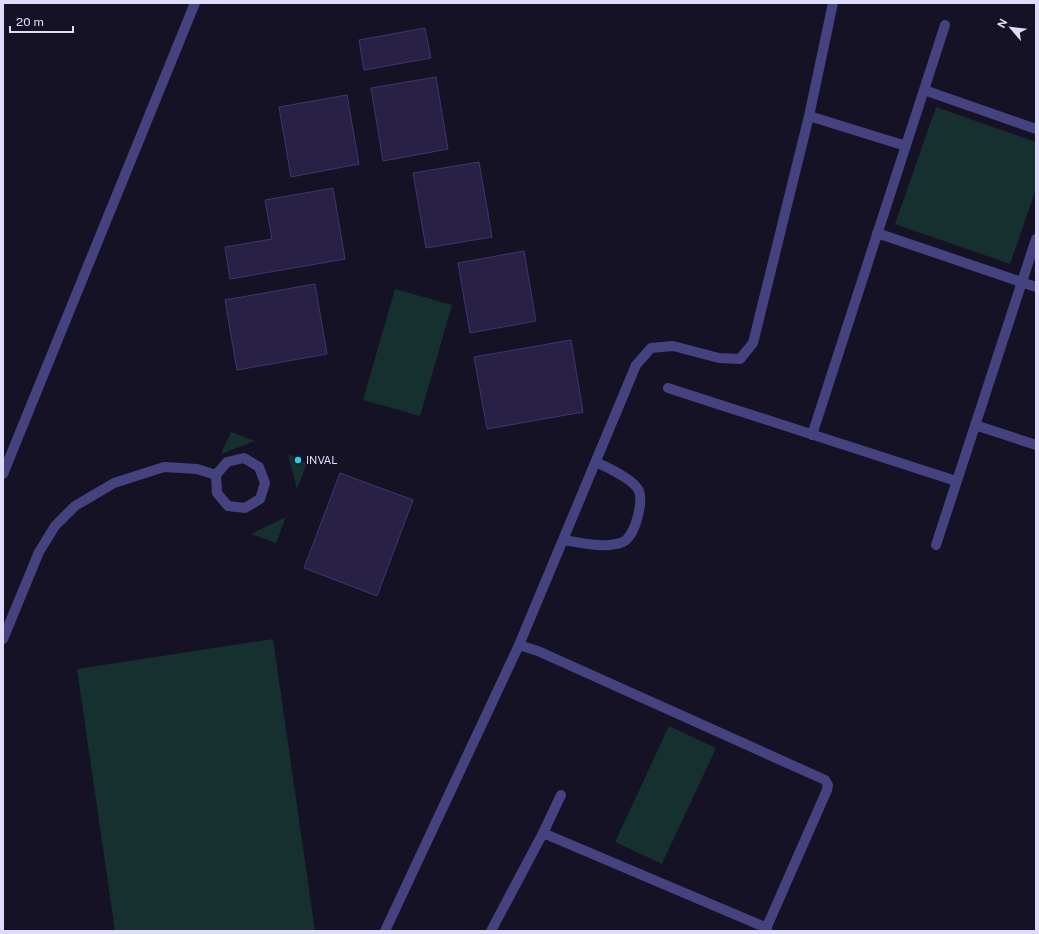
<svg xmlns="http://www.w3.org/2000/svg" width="1039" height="934" viewBox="0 0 1039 934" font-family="'Public Sans',sans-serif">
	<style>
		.green { fill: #162f2f }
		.building { fill: #282045; stroke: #41356f }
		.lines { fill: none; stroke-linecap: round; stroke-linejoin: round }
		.minor { stroke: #454280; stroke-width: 10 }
		.poi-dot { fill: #1cd0e7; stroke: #161226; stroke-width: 1.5 }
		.labels { text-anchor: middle; stroke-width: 3; stroke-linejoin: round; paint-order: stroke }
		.poi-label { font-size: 11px; fill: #dfdbfb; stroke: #161226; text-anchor: start }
	</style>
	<rect width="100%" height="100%" fill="#161226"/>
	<path class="green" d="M936 107 1036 142V189L1010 264 895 224Z
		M395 289 452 305 420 416 363 400Z
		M231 432 255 441 221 454Z
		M288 454 307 463 297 489Z
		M286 517 276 543 251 534Z
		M273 639 315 931H115L77 669Z
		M669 726 716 748 662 864 615 842Z"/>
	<path class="building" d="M425 28 431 58 364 70 359 40Z
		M436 77 448 149 383 161 371 88Z
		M347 95 359 164 291 177 279 107Z
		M479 162 492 237 426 248 413 173Z
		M333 188 345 259 230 279 225 247 272 239 265 200Z
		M524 251 536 321 470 333 458 263Z
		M315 284 327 354 237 370 225 300Z
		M571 340 583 412 487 429 474 357Z
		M340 473 413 500 377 596 304 568Z"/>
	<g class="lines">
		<path class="minor" d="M924 90 1036 129
			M809 116 906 146
			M877 233 1036 287
			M668 388 956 481
			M975 425 1036 445
			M812 435 945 25
			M244 458 259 467 265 483 260 499 245 508 228 506 217 493 216 475 227 462Z
			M3 474 195 3
			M563 540C578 542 601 548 615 544 618 544 624 542 626 540 636 531 643 503 639 491 634 479 606 467 596 462
			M936 545 1036 239
			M3 639 39 552 55 526 75 506 114 483 164 467 197 469 216 475
			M519 645 538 651 825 780 828 785 827 790 765 931
			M543 833 767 928
			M385 931 519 645 636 365 651 348 673 346 719 358 740 359 753 343 809 116 833 3
			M491 931 543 833 561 795"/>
	</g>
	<circle class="poi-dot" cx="298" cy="460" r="4"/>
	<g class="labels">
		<g class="poi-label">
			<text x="306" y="464">INVAL</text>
		</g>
	</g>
	<rect width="1039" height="934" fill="none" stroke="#dfdbfb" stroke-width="8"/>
	<g transform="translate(1011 28) rotate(298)" stroke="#161226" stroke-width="3" paint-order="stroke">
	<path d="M0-3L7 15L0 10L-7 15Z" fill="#dfdbfb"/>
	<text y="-6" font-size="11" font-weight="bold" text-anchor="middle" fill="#dfdbfb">N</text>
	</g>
	<path d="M10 26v6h63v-6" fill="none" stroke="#dfdbfb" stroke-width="2"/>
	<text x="16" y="26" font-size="12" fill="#dfdbfb" stroke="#161226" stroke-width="3" paint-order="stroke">20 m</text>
</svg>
